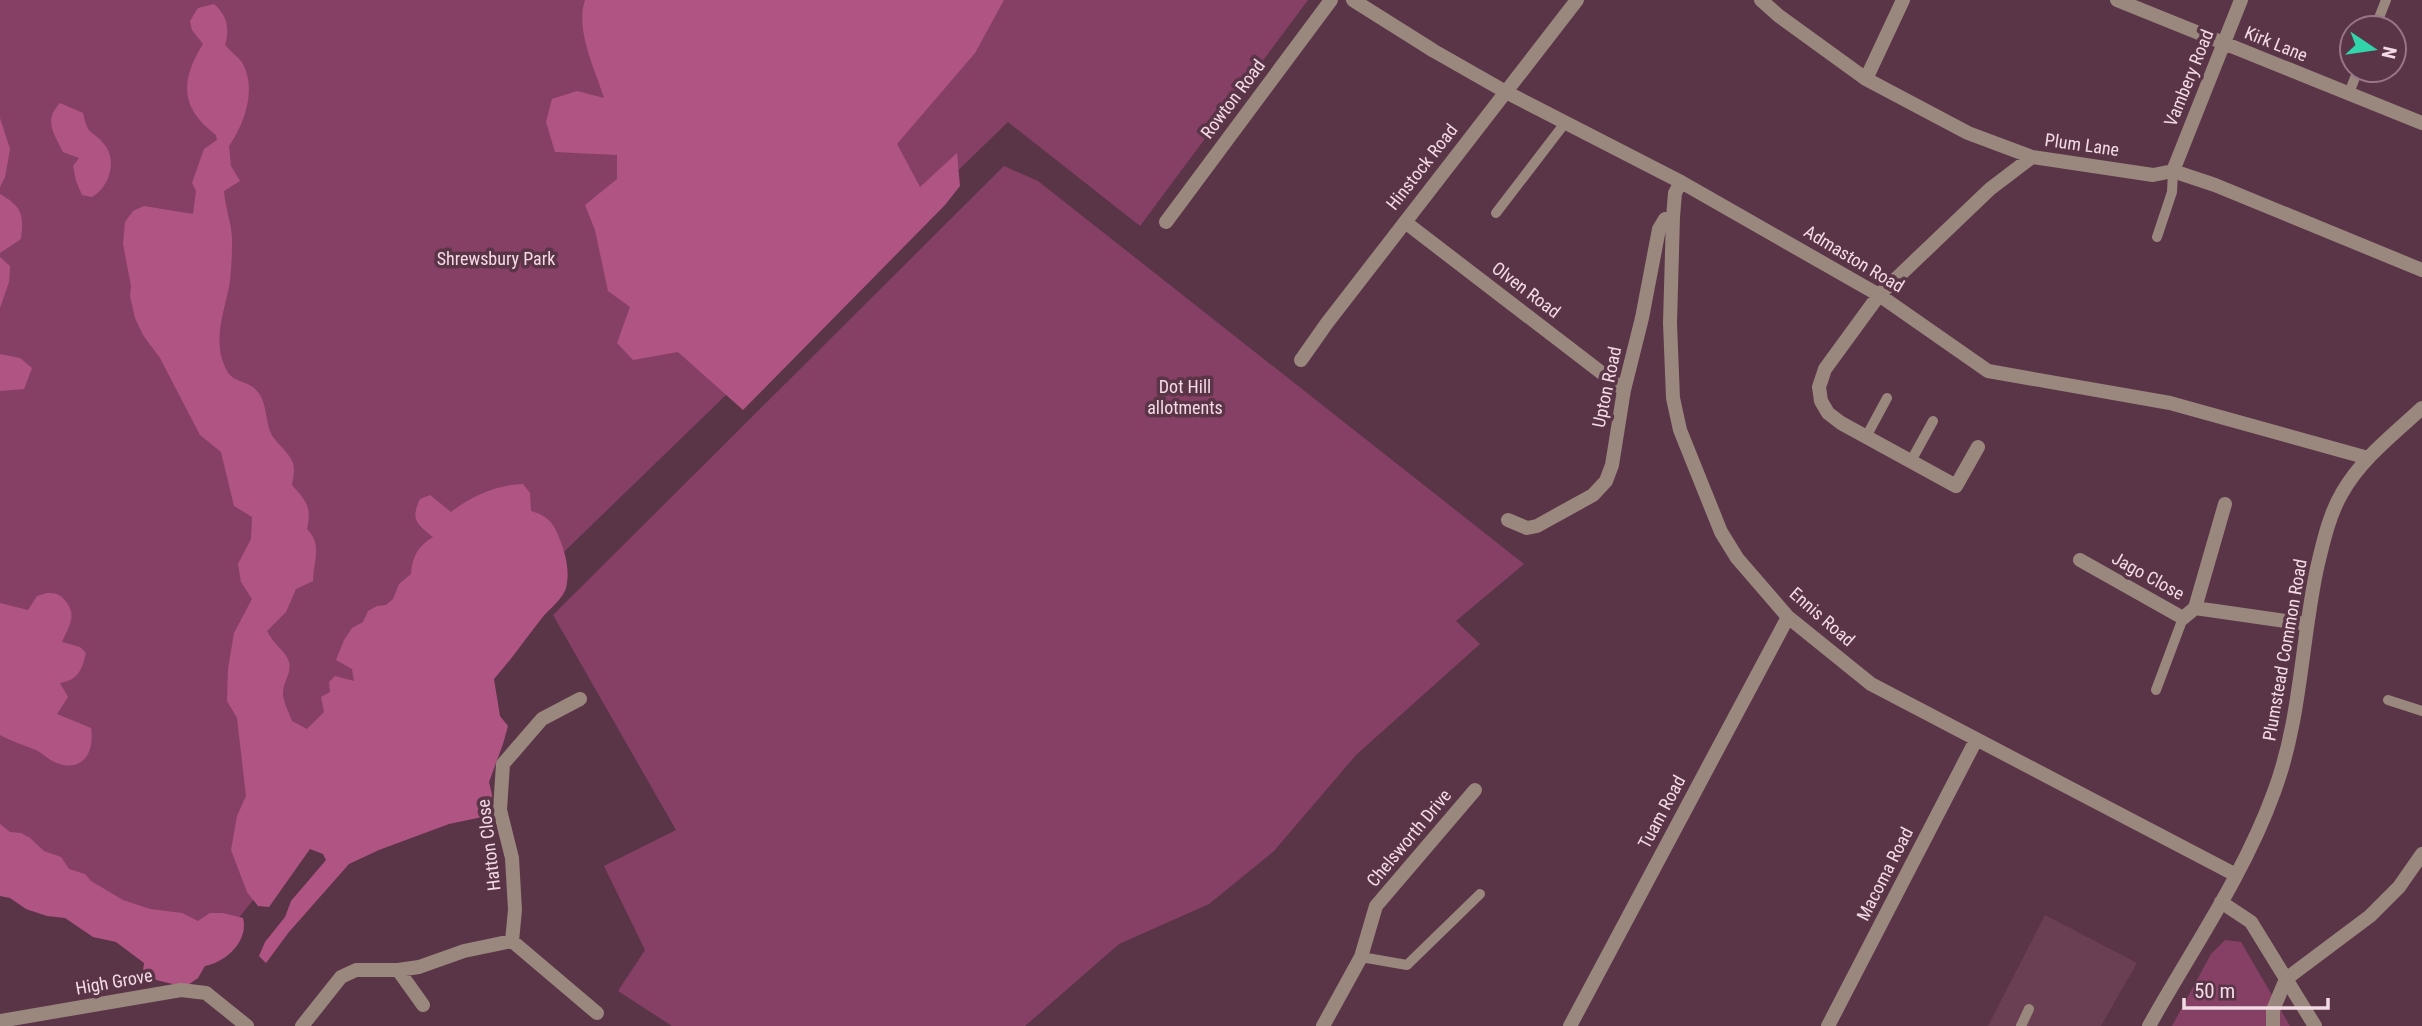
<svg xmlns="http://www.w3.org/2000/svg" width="2422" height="1026" viewBox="0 0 2422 1026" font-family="'Roboto Condensed',sans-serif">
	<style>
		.built { fill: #6a3f54 }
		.green { fill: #874065 }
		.forest { fill: #b05484 }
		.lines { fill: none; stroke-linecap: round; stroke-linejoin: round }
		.service { stroke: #9a877d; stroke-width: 10 }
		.minor { stroke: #9a877d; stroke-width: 14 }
		.tertiary { stroke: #9a877d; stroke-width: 14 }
		.labels { text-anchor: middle; stroke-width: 7; stroke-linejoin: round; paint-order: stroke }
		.street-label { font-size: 18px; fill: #f3dbe6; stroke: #5a3447 }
		.park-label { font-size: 18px; fill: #f5dae6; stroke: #5a3447 }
	</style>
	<rect width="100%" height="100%" fill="#5a3447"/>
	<path class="built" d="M2045 915 2137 963 2101 1026H1988Z"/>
	<path class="green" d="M0 0H1308L1140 226 1008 122 414 697 215 948 0 850Z
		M1004 166 1038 181 1524 564 1456 621 1480 644 1356 755 1274 851 1209 904 1119 944 1025 1026H672L618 991 645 950 604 866 676 830 553 615Z
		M2225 940 2241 942 2290 1026H2172L2211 954Z"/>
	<path class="forest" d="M585 0H1004L975 53 897 144 920 187 957 153 960 186 945 205 743 410 678 352 633 360 617 343 630 307 608 291 595 230 585 205 617 179V155L555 152 546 122 552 99 577 91 604 98C595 69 575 30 585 0Z
		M214 4C227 15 230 29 225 45 230 51 241 59 244 66 256 92 244 124 229 146L231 166 240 181 224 191C225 209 233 226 232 244 232 256 231 276 229 287 223 315 212 344 227 371 233 382 246 381 254 388 266 398 265 414 269 428 272 441 288 450 293 463 295 470 293 478 292 485 306 501 312 506 307 529 323 545 313 562 313 581L296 589 286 612 267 631C272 643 286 651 289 662 292 674 282 683 283 695 284 703 289 713 292 721L307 729 324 712 321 697 330 692 329 682 335 676 354 681 352 669 336 660 344 640 352 628 363 622 368 611 377 606 386 605 393 599 399 584 411 574C412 557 418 546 433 537 417 524 410 520 420 499L430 495 451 512C472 496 496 485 523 484L530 493 531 511C548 516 554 523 560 540 566 555 570 572 566 588 563 599 549 609 542 618 526 638 512 659 494 679L500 716 508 726 503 744 489 782 492 795 487 816 449 824 379 850 349 864 289 932 266 963 259 956 265 942 285 917 291 901 326 860 323 854 310 849 269 907 258 906 247 892 231 850 237 816 246 796 237 718 227 701 228 669 234 633 252 599 241 582 238 564 251 539 252 517 234 506 221 452 200 435 160 358 143 335 135 318 130 296 131 286 123 244 125 222 133 211 144 206 193 214 196 191 192 183 204 149 217 140 216 135C180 108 180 81 203 44L192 30 190 21 198 8Z
		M0 84V118L10 149 5 177 0 187Z
		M60 103 83 113C88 137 92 129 104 144 118 161 109 187 92 197L82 195 76 181 73 166 79 158 63 152C54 133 43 121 60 103Z
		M0 194C22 207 24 214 21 239L0 253Z
		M0 257 10 266 9 282 0 308Z
		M0 354 20 358 32 368 24 389 0 391Z
		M47 593C58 593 61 595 67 603 77 617 68 627 62 642L80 647 86 653C82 670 78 680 60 683L68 697 57 714 91 728C95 753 82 774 54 762 48 759 42 753 36 750 24 745 11 741 0 735V603L28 610 37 596Z
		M0 824 10 832 21 833 30 838 44 851 61 857 69 869 85 874 91 881 123 900 150 909 182 913 198 921 210 913H223L243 918C249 941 226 962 205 966L198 978 185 987 156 980 143 971 144 963 116 942 93 937 65 918 47 916 26 909 10 898 0 896Z"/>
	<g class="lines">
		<path class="service" d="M2375 28 2386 0
			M2349 93 2358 70
			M1496 213 1565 123
			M2157 237 2172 192 2173 171
			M1866 437 1887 398
			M1911 461 1933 421
			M2156 690 2183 618
			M2388 700 2422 711
			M1361 957 1407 965 1480 894
			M2021 1026 2029 1009"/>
		<path class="minor" d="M1353 0 1434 51 1506 92 1681 182 1879 295 1988 371 2170 403 2368 458
			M1761 0 1779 16 1866 79 1968 133 2032 157 2153 175 2173 171 2215 185 2422 270
			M2117 0 2422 123
			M1866 79 1903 0
			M2173 171 2241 0
			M1681 182 1675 193 1673 217 1670 323 1673 398 1680 430 1721 532 1737 558 1788 617 1871 684 2236 875
			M1166 222 1331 0
			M1405 222 1624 390
			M1301 360 1327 323 1577 0
			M1978 447 1956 486 1841 423 1828 413 1821 401 1819 387 1825 369 1879 295 1990 189 2032 157
			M1508 520 1527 528 1537 526 1593 495 1606 481 1612 465 1624 390 1642 318 1659 229 1665 219 1673 217
			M2080 560 2183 618 2195 608 2306 624
			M2195 608 2225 504
			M512 941 597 1013
			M398 970 423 1005
			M0 1021 181 990 206 993 247 1026
			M302 1026 341 977 356 970H398L419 967 464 951 512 941 515 910 512 858 500 810 503 764 542 719 580 699
			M1323 1026 1361 957 1376 906 1475 790
			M1570 1026 1788 617
			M1828 1026 1976 740
			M2273 1026V1010L2286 979 2370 916 2399 887 2422 854"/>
		<path class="tertiary" d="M2221 902 2251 922 2315 1026
			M2149 1026C2192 949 2244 875 2274 792 2301 720 2301 643 2317 568 2323 543 2329 515 2342 493 2361 459 2394 434 2422 408"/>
	</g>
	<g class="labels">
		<g class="street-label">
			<text transform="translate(2276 44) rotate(22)" y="6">Kirk Lane</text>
			<text transform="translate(2189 78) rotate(-68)" y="6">Vambery Road</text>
			<text transform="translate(1233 99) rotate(-53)" y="6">Rowton Road</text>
			<text transform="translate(2082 145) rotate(8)" y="6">Plum Lane</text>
			<text transform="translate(1422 167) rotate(-52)" y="6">Hinstock Road</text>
			<text transform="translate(1854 259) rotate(31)" y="6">Admaston Road</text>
			<text transform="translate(1526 290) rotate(37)" y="6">Olven Road</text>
			<text transform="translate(1607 387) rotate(-78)" y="6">Upton Road</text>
			<text transform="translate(2148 576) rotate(29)" y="6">Jago Close</text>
			<text transform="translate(1822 617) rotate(41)" y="6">Ennis Road</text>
			<text transform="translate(2285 650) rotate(-80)" y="6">Plumstead Common Road</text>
			<text transform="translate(1662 812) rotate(-62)" y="6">Tuam Road</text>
			<text transform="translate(1409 838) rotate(-50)" y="6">Chelsworth Drive</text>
			<text transform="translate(489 845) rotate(-97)" y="6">Hatton Close</text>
			<text transform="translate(1885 874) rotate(-63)" y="6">Macoma Road</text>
			<text transform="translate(114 982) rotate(-10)" y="6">High Grove</text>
		</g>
		<g class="park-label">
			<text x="496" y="265">Shrewsbury Park</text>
			<text x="1185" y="393">Dot Hill<tspan x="1185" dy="21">allotments</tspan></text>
		</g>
	</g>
	<g transform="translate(2373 49) rotate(103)"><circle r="33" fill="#5a3447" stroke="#977787" stroke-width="2"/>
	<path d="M0-5L12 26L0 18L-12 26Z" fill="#32d4a9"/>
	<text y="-10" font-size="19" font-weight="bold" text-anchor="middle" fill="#f3dbe6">N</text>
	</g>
	<path d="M2184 998v10h144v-10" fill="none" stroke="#f3dbe6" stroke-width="3.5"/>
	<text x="2194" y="998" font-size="21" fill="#f3dbe6" stroke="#5a3447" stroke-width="5" paint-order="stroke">50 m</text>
</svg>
